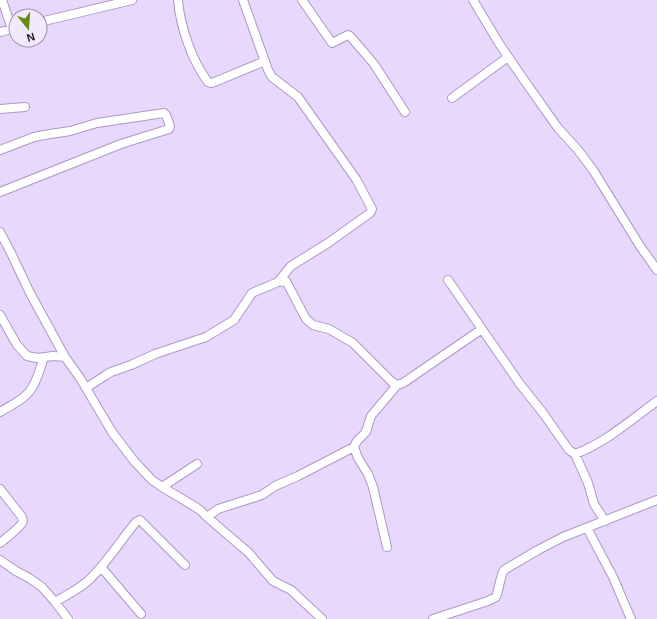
<svg xmlns="http://www.w3.org/2000/svg" width="657" height="619" viewBox="0 0 657 619" font-family="Helvetica,sans-serif">
	<style>
		.lines { fill: none; stroke-linecap: round; stroke-linejoin: round }
		.minor-casing { stroke: #ad97c5; stroke-width: 10 }
		.minor { stroke: #fff; stroke-width: 8 }
	</style>
	<rect width="100%" height="100%" fill="#e9d8fe"/>
	<g class="lines">
		<g class="minor-casing">
			<path id="minor" d="M2 0 12 29
				M178 0C180 26 192 61 208 82L211 83 217 81 265 61
				M243 0 268 70 272 77 298 97 356 179 372 209 370 213 328 243 291 266 278 282
				M302 0 332 43 348 35 350 36 374 64 405 112
				M473 0 500 45 524 80 558 128 578 150 593 170 640 246 657 270
				M40 22 132 0
				M0 32 16 28
				M452 98 508 57
				M0 109 25 107
				M0 150 34 137 44 135 70 131 97 123 164 113 166 115 170 126 169 129 121 144 0 192
				M0 232 11 253 30 293 65 357
				M448 280 520 384 543 413 569 450 575 454C605 443 631 420 657 401
				M0 315 17 345 27 356 37 358 53 356 65 357 80 378 112 432 134 461 152 480 162 487 184 500 200 510 207 517 249 553 273 581 291 590 322 619
				M86 388 106 375 111 372 131 365 155 354 206 337 234 320 252 293 278 282 286 281 306 319 313 325 329 329 353 343 392 382 397 385 403 383 482 329
				M0 412C9 406 22 401 29 392 37 383 40 368 44 357
				M575 454 588 483 594 504 605 521
				M162 487 197 464
				M0 489 22 517C22 519 23 520 23 521 22 526 5 539 0 543
				M207 517 218 509 262 495 275 486 298 476 354 447
				M587 528 613 577 631 619
				M387 547 373 487 368 474 358 458 354 447 357 441 366 432 371 416 397 385
				M0 560 16 571 29 578 42 587 55 602 68 619
				M101 567 141 614
				M55 602C67 595 79 589 89 580 107 563 120 541 136 522L140 520 185 565
				M433 619 488 601 496 597 497 594 502 574 504 570 538 550 563 537 657 500"/>
		</g>
		<use href="#minor" class="minor"/>
	</g>
	<g transform="translate(28 28) rotate(163)"><circle r="19" fill="#f2e9fd" stroke="#9c94a7"/>
	<path d="M0-3L7 15L0 10L-7 15Z" fill="#678a0f"/>
	<text y="-6" font-size="11" font-weight="bold" text-anchor="middle" fill="#1c1425">N</text>
	</g>
</svg>
